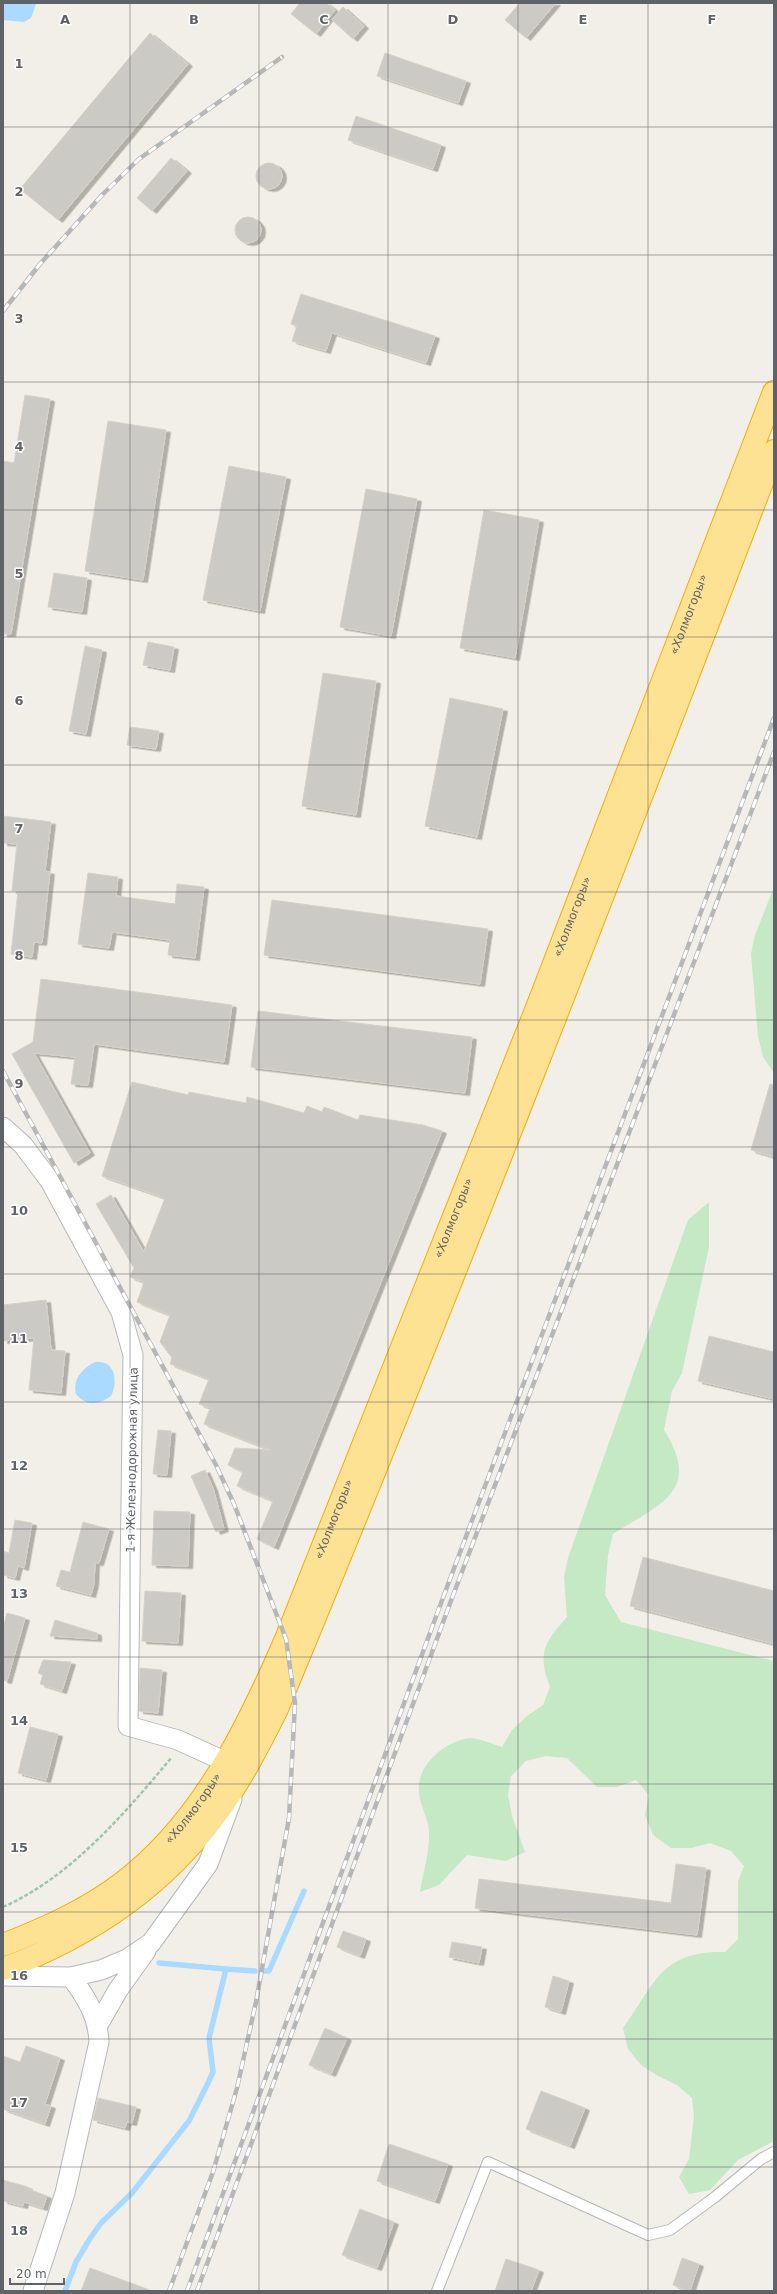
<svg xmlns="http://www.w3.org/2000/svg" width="777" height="2294" viewBox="0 0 777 2294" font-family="'DejaVu Sans',sans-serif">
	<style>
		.green { fill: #c5e8c5 }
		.water { fill: #aadaff }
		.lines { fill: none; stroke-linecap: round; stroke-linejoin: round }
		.stream { stroke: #aadaff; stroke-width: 5.5 }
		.building { fill: #cccac5; stroke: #d6d1c6; filter: url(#shadow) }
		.lane-casing { stroke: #b5b8bc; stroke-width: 12 }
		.street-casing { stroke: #b5b8bc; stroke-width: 21 }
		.highway-casing { stroke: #f9ab00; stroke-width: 24 }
		.path { stroke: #9cc7a9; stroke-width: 2.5; stroke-dasharray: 4 2; stroke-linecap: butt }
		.lane { stroke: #fff; stroke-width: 10 }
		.street { stroke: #fff; stroke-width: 19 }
		.highway { stroke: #fde293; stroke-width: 22 }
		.rail-casing { stroke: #b6b7b8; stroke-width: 4.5 }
		.rail { stroke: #fff; stroke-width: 3; stroke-dasharray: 9; stroke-linecap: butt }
		.grid { fill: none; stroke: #5f6368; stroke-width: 1; stroke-opacity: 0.55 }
		.labels { text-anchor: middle; stroke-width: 3; stroke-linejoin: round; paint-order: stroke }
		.street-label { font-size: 12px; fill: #5f6368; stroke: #fff }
		.grid-label { font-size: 13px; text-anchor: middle; font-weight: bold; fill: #5f6368; stroke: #fff; stroke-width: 3; stroke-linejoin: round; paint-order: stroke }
	</style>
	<defs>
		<filter id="shadow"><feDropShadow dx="4.5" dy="2.5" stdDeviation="0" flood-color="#0004"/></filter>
	</defs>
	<rect width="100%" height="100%" fill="#f1efe8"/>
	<path class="green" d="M774 887V1073L763 1057 758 1036 751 954 755 935Z
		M709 1202V1247L682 1373 672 1391 664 1430C703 1492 659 1504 613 1534L608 1555 605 1595 621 1622 774 1661V2141L738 2160 710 2190 689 2194 679 2177 689 2159 694 2117 692 2098 677 2085 658 2076 641 2065 628 2049 623 2028C656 1983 660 1951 725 1952L738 1939V1881L744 1866 731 1851 710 1843 691 1848H671L653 1835 645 1815 649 1795 636 1780 617 1787H597L567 1758 546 1756 526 1761 511 1776 508 1795 512 1816 525 1852 506 1861 467 1855 439 1885 420 1892C423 1873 430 1851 429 1832 429 1819 420 1806 419 1793 416 1768 440 1745 464 1739 476 1736 491 1744 502 1747L512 1730 527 1716 543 1705 550 1687C537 1653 544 1643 567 1617L564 1577 568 1558 688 1220Z"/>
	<path class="water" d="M3 3H36V4L31 18 24 22 3 20Z
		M95 1362C116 1360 118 1382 111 1396 98 1405 87 1407 76 1394 72 1379 83 1368 95 1362Z"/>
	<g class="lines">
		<path class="stream" d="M159 1963 226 1969
			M263 1971H269L304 1891
			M65 2291 76 2262 89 2240 101 2223 132 2193 189 2121 208 2083 213 2072 209 2038 226 1969 255 1971"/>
	</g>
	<path class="building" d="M300 3H326L335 10 316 34 291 14Z
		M520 3H556L526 38 505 20Z
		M343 7 364 26 353 39 332 20Z
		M150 33 188 64 58 220 20 189Z
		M385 53 466 81 458 103 377 76Z
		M356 116 441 145 433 169 348 140Z
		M171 158 187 171 152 211 137 198Z
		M256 176a13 13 0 1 1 26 0a13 13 0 1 1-26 0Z
		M235 230a13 13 0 1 1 26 0a13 13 0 1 1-26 0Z
		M301 294 435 336 426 363 332 333 326 351 292 341 297 326 291 324Z
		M25 395 50 399 11 634H3V461L14 463Z
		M108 421 166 430 143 580 85 571Z
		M229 466 286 477 260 611 203 600Z
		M366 489 417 499 391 636 340 627Z
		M484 510 539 520 515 658 460 648Z
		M54 573 87 578 82 612 48 607Z
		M148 642 174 647 170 670 143 665Z
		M85 646 102 650 86 734 69 731Z
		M323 673 376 681 356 815 302 806Z
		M450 698 503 709 477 837 425 826Z
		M130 727 159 731 156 749 127 745Z
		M3 816 51 822 45 871 50 872 42 943 34 942 32 957 11 954 18 891H12L17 844 3 843Z
		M88 873 118 877 116 896 175 904 177 884 204 887 195 958 168 955 170 940 112 932 109 948 78 944Z
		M272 900 488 929 480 984 264 955Z
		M41 979 232 1005 224 1062 94 1044 88 1085 71 1084 75 1057 34 1053 90 1153 74 1163 12 1054 33 1042Z
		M258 1011 472 1037 465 1093 251 1067Z
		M132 1082 188 1095 189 1092 246 1103 247 1097 304 1113 307 1106 322 1112 324 1107 358 1120 360 1115 423 1125 442 1131 274 1547 257 1539 273 1501 237 1486 243 1472 228 1465 235 1448 271 1450 204 1424 210 1408 199 1404 209 1379 170 1364 172 1358 160 1342 170 1315 137 1302 144 1282 130 1277 134 1268 96 1204 111 1195 144 1252 165 1198 102 1176Z
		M770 1084 774 1085V1157L751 1150Z
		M46 1300 51 1350 65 1351 61 1393 29 1390 34 1338 3 1341V1305Z
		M709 1336 774 1352V1399L698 1381Z
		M158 1430 171 1431 167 1475 153 1474Z
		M205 1470 213 1488 224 1529 216 1532 191 1476Z
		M154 1511 190 1512 188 1566 152 1565Z
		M15 1520 32 1523 24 1568 18 1566 15 1578 3 1575V1551L9 1553Z
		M83 1522 109 1529 99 1563H95L94 1584 91 1595 56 1586 61 1570 70 1572Z
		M643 1557 774 1591V1644L630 1606Z
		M145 1591 181 1593 178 1643 142 1641Z
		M7 1613 25 1618 7 1681 3 1680V1629Z
		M55 1620 97 1633V1639L50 1636Z
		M43 1660 71 1662 62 1691 40 1684 43 1675 38 1673Z
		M140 1668 162 1670 158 1713 139 1711Z
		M30 1727 58 1734 46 1780 18 1773Z
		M676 1864 706 1868 697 1935 475 1908 479 1879 671 1903Z
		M343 1931 366 1939 360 1956 337 1947Z
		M452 1942 482 1947 479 1963 449 1957Z
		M553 1976 569 1981 561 2012 545 2007Z
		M325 2028 347 2038 331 2074 309 2065Z
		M26 2046 60 2058 45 2104 51 2106 45 2124 3 2109V2056L20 2062Z
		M541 2091 585 2108 570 2146 526 2129Z
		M98 2098 136 2107 132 2123 127 2122 125 2128 93 2120Z
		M389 2144 448 2164 435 2201 377 2181Z
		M3 2180 28 2187V2189L47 2196 43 2208 24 2202 23 2206 3 2201Z
		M360 2209 394 2222 377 2268 342 2255Z
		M682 2258 699 2264 690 2291 673 2285Z
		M506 2259 539 2270 531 2291H495Z
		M90 2268 147 2289V2291H81Z"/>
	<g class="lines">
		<g class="lane-casing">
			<path id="lane" d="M437 2291 488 2162 648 2235 670 2230 715 2197 761 2159 774 2152"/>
		</g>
		<g class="street-casing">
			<path id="street" d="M3 1127 23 1145 50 1181 121 1312 133 1355 128 1726 178 1740 226 1762
				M3 1976 71 1977 101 1970 127 1959 151 1943 208 1864 232 1799
				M98 2025 118 1990 146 1951
				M33 2291 65 2193 99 2042C98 2016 86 1997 71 1977"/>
		</g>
		<g class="highway-casing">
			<g id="highway">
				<path id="s1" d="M3 1945C44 1929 85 1911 121 1884 202 1823 247 1729 286 1639L540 1000 774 392"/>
				<path d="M3 1969C88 1937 162 1888 216 1814 240 1782 259 1745 277 1709 450 1292 613 872 774 451"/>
			</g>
		</g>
		<path class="path" d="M3 1907C71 1877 125 1813 172 1757"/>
		<use href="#lane" class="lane"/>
		<use href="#street" class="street"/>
		<use href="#highway" class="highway"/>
		<g class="rail-casing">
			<path id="rail" d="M3 311 40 264 103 194 139 159 282 57
				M3 1071 216 1465 234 1504 286 1639 295 1703 289 1818 256 2002 237 2088 213 2172 169 2291
				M187 2291 444 1595 774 718
				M197 2291 452 1598 774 752"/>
		</g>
		<use href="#rail" class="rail"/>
	</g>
	<path class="grid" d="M130 3V2291M259 3V2291M388 3V2291M518 3V2291M648 3V2291M3 127H774M3 255H774M3 382H774M3 510H774M3 637H774M3 765H774M3 892H774M3 1020H774M3 1147H774M3 1274H774M3 1402H774M3 1529H774M3 1657H774M3 1784H774M3 1912H774M3 2039H774M3 2167H774"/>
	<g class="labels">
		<g class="street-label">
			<text dy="4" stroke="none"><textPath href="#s1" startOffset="1533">«Холмогоры»</textPath></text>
			<text dy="4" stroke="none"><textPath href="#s1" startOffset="1209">«Холмогоры»</textPath></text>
			<text dy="4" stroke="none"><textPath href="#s1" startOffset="885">«Холмогоры»</textPath></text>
			<text transform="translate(132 1460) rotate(-89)" y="4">1-я Железнодорожная улица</text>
			<text dy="4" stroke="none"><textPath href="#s1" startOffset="561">«Холмогоры»</textPath></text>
			<text dy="4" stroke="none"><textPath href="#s1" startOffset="238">«Холмогоры»</textPath></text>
		</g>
	</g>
	<g class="grid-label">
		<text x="65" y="24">A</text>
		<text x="194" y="24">B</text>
		<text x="324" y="24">C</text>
		<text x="453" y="24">D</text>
		<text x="583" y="24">E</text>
		<text x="712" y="24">F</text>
		<text x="19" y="68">1</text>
		<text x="19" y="196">2</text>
		<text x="19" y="323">3</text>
		<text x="19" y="451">4</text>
		<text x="19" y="578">5</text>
		<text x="19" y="705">6</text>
		<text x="19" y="833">7</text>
		<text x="19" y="960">8</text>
		<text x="19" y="1088">9</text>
		<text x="19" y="1215">10</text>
		<text x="19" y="1343">11</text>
		<text x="19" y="1470">12</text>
		<text x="19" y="1598">13</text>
		<text x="19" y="1725">14</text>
		<text x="19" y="1852">15</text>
		<text x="19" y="1980">16</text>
		<text x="19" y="2107">17</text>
		<text x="19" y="2235">18</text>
	</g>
	<rect width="777" height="2294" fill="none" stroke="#5f6368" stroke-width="8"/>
	<path d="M10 2278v6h54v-6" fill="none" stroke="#5f6368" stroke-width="2"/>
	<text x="16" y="2278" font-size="12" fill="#5f6368" stroke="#ffffff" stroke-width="3" paint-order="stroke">20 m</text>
</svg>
